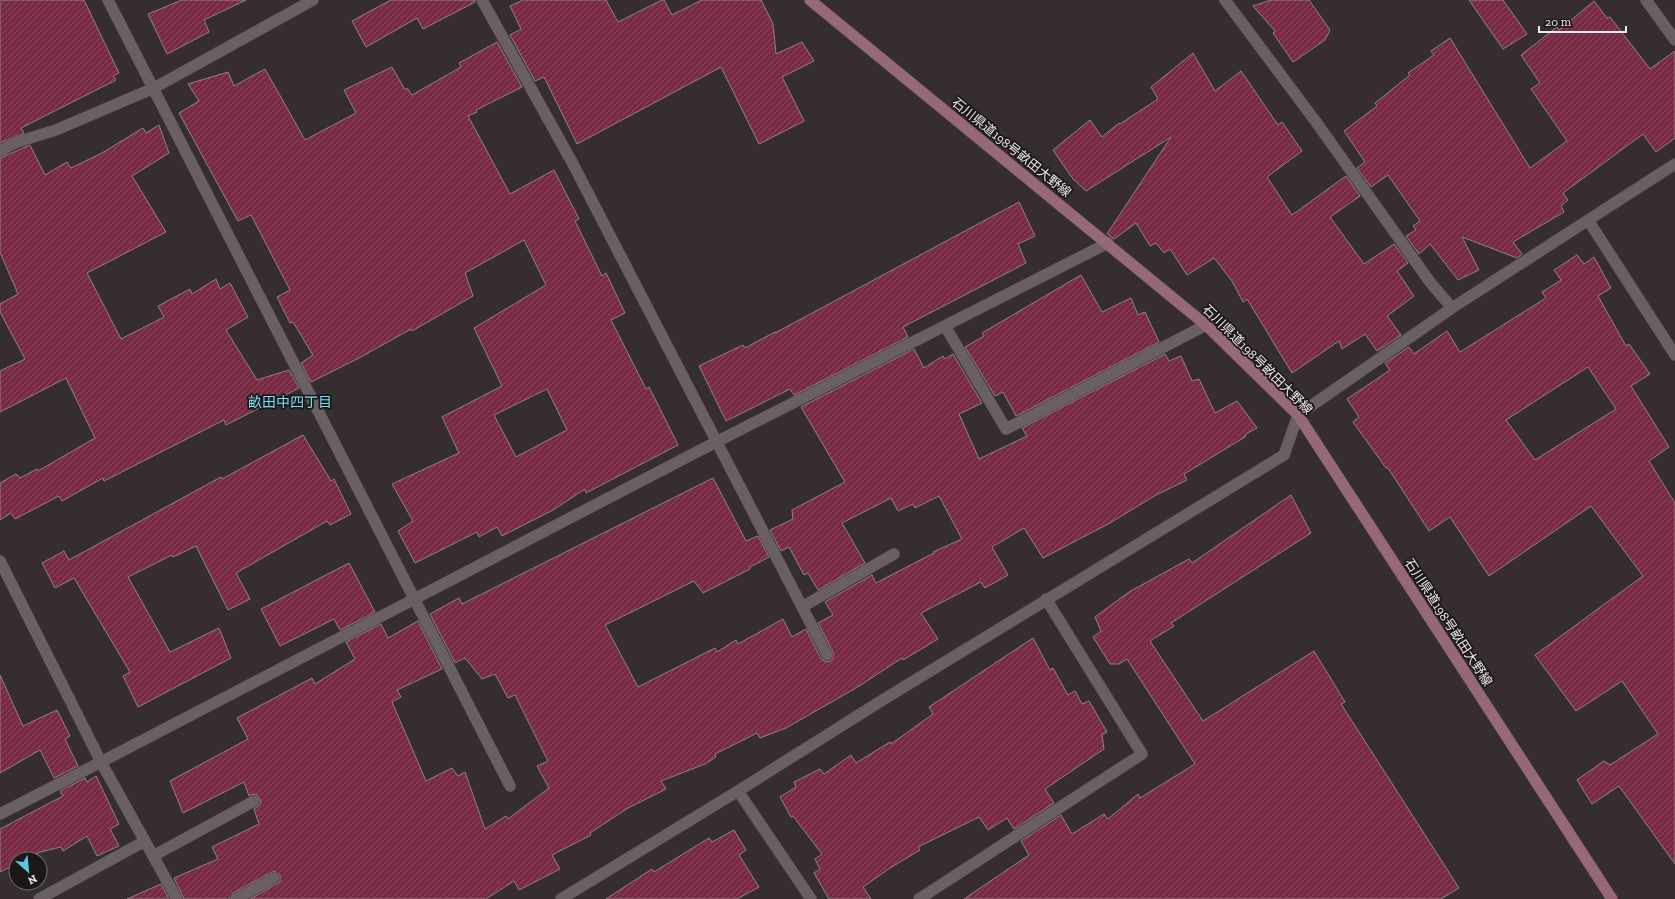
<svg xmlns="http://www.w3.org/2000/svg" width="1675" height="899" viewBox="0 0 1675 899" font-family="'Zilla Slab','Noto Sans JP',serif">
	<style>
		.building { fill: url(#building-hatch); stroke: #8e8386; fill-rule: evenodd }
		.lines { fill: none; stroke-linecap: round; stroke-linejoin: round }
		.minor-casing { stroke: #50494a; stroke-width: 12 }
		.secondary-casing { stroke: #50494a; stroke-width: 12 }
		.minor { stroke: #6a6062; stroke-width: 11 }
		.secondary { stroke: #976875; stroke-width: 11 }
		.labels { text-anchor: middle; stroke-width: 3.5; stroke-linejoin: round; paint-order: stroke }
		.street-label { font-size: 13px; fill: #efe9ea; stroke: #1b1718 }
		.neighbourhood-label { font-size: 14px; fill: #79dff5; stroke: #1b1718 }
	</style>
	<defs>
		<pattern id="building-hatch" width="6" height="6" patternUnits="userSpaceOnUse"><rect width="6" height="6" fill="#782a43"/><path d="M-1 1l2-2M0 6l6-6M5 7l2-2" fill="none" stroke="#8c495e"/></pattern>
	</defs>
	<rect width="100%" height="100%" fill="#362d2f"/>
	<path class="building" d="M0 0H84L119 73 113 76 116 80 21 128 24 133 0 143Z
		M182 0H246L204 20 209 32 167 54 148 14Z
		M391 0H475V2L423 29 417 18 366 47 352 21Z
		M523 0H606L618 22 662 0H664L672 15 702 0H761L773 24 776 54 802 42 814 61 782 77 804 121 759 144 721 67 577 144 544 77 535 81 510 35 521 29 510 6Z
		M1271 0H1309L1330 30 1325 40 1293 62 1273 33 1275 31 1253 6Z
		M1469 0H1503L1527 34 1503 49Z
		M1594 1 1607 18 1610 17 1650 69 1675 51V138L1656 152 1643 134 1563 193 1568 200 1561 206 1564 212 1513 242 1522 254 1517 258 1462 237 1479 270 1458 280 1430 244 1419 254 1406 236 1416 230 1413 226 1420 221 1388 175 1371 187 1357 168 1365 162 1344 131 1377 106 1375 103 1410 75 1408 73 1434 55 1431 51 1450 38 1530 168 1567 141 1531 89 1540 83 1521 55 1557 27 1559 30Z
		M497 42 522 87 476 110 477 112 468 116 510 194 554 170 579 219 575 221 602 276 606 273 625 313 611 320 646 389 649 387 678 445 586 493 585 489 553 510 502 536 497 527 479 537 477 532 415 563 398 531 413 521 392 484 459 453 442 417 502 386 474 328 546 285 524 240 465 273 473 296 412 331 411 329 359 358 311 382 301 363 313 355 293 322 290 323 277 297 290 290 251 215 238 221 179 113 199 101 188 84 228 72 234 86 265 69 305 140 356 113 344 90 392 67 405 90 407 88 412 95 461 67 459 63ZM547 389 567 430 516 457 494 415Z
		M1193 53 1215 91 1241 71 1278 125 1282 122 1302 151 1267 177 1292 215 1346 176 1360 196 1330 217 1364 264 1394 244 1408 263 1397 271 1414 296 1387 316 1401 335 1377 351 1365 334 1342 349 1339 341 1292 373 1247 299 1243 302 1232 281 1214 258 1187 275 1170 249 1164 253 1156 243 1150 246 1136 223 1114 239 1107 234 1171 137 1086 191 1073 179 1053 150 1090 120 1102 137 1119 123 1120 124 1158 99 1151 87Z
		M159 125 169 153 132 176 166 232 87 273 121 339 164 317 158 306 190 289 192 294 216 279 220 289 230 283 248 317 226 330 257 380 289 370 299 388 226 425 224 420 104 481 103 478 62 501 59 496 15 519 11 513 0 520V483L16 474 20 478 37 469 38 471 95 438 66 378 0 412V371L25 359 0 312V304L18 294 0 252V158L30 145 45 175 67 162 71 168 102 153 143 128 146 133Z
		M1019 202 1035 236 1018 244 1026 263 903 327 908 337 794 395 790 389 726 421 699 366 743 345 745 348 775 332V333Z
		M1577 255 1584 264 1594 257 1611 288 1598 296 1626 346 1629 344 1650 374 1631 386 1669 447 1649 461 1675 503V864L1619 786 1592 804 1577 780 1604 761 1610 765 1658 734 1622 681 1576 711 1535 655 1643 576 1591 506 1489 576 1450 517 1429 531 1388 468H1386L1353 422 1359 417 1347 399 1390 370 1385 363 1409 347 1414 354 1447 331 1460 352 1546 298 1542 292 1561 280 1554 270ZM1588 367 1616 409 1535 460 1506 420Z
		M1081 275 1102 312 1131 298 1138 315 1145 312 1159 342 1016 416 1003 392 995 396 965 347 984 336 982 333Z
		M914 349 924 368 943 356 945 359 953 354 982 403 959 414 979 459 1027 436 1022 428 1165 354 1169 361 1181 356 1192 381 1199 379 1215 413 1237 401 1257 428 1246 434 1245 437 1184 474 1187 480 1156 495 1110 523 1043 558 1024 528 992 547 1008 575 985 588 981 582 921 613 938 639 903 660 902 658 856 688 786 728 760 738 757 733 715 754 716 757 705 764 661 781 666 789 628 808 590 833 591 835 552 855 560 869 519 890 514 881 486 899H250L280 882V875L274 871 233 893 229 899H184L174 878 218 859 212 847 259 824 254 809 260 805 261 801 257 795 254 794 249 796 244 782 183 813 170 781 248 739 237 718 312 678 315 684 355 659 346 642 381 624 388 638 418 621 442 669 397 690 401 697 392 702 426 781 452 768 458 776 465 772 485 829 506 816 508 819 549 788 537 766 548 761 515 695 508 698 495 674 482 679 465 658 455 663 430 614 459 598 462 604 713 478 746 541 758 536 769 557 750 567V569L703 593 694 581 605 625 638 687 715 648 717 652 736 640 738 644 783 619 792 637 806 629 821 659 826 662 831 661 833 658V652L818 623 833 615 825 602 872 575 876 583 934 553 933 552 962 539 939 496 915 508 913 504 898 511 891 498 842 523 865 563 818 590 808 573 804 575 789 547 781 551 770 530 793 519 792 510 845 482 801 407Z
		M303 435 331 481 334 479 351 514 330 525 327 521 236 573 250 599 228 610 196 546 173 557 172 555 128 577 170 652 219 628 231 658 138 707 123 676 130 672 74 578 55 588 42 563 64 551 69 560 221 477 222 479Z
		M1291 495 1311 533 1171 623 1174 626 1150 641 1203 721 1314 651 1345 702 1341 704 1459 888 1441 899H964L1029 855 1021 841 1061 815 1072 834 1104 814 1108 819 1138 794 1140 798 1195 764 1127 659 1119 664H1110L1093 637 1101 631 1095 617 1129 592 1189 559 1192 563Z
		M349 563 375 612 340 630 334 619 280 646 261 609Z
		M1033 638 1050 670 1053 668 1068 695 1075 691 1082 704 1089 701 1107 732 1102 735 1104 749 1045 789 1054 803 1014 829 1007 818 988 830 979 817 918 847 920 850 890 868 863 887 871 899H829L814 873 820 869 815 859 822 854 793 816 791 817 780 797 796 787 794 782 820 769 824 774 851 755 856 763 890 742 891 744 933 714 929 707Z
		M0 675 23 726 57 710 70 736 65 739 78 766 54 778 40 750 0 773Z
		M96 776 119 824 110 829 119 846 97 856 87 836 63 851 61 847 40 852 26 859H16V864L0 872V829L63 796 60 791 85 778 87 782Z
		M734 830 746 850 739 855 759 887 737 899H606L652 869 654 872 709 838 712 842Z
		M161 884 169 899H127Z"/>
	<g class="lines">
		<g class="minor-casing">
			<path id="minor" d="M108 0 510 786
				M482 0 573 164 827 655
				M1225 0 1316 122 1430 282 1452 308
				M1646 0 1675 40
				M0 151 17 142 56 130 154 88 313 0
				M1588 220 1675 355
				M945 326 1006 429 1206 325
				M0 561 101 762 716 442 1108 243
				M802 607 894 554
				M738 791 811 899
				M0 814 101 762 177 899
				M153 856 254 801
				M39 899 145 841
				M236 899 274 878
				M561 899 738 791 881 701 1284 455 1298 415 1452 308 1675 164
				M919 899 1142 754 1046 599"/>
		</g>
		<g class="secondary-casing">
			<path id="secondary" d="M810 0 1206 325 1298 415 1612 899"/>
		</g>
		<use href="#minor" class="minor"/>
		<use href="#secondary" class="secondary"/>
	</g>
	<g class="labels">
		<g class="street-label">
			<text transform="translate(1012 147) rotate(39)" y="5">石川県道198号畝田大野線</text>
			<text transform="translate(1258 359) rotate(45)" y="5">石川県道198号畝田大野線</text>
			<text transform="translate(1449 622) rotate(57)" y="5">石川県道198号畝田大野線</text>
		</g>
		<g class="neighbourhood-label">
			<text x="290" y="407">畝田中四丁目</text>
		</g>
	</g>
	<g transform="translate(28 871) rotate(153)"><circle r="19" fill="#1b1718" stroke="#706b6c"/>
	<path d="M0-3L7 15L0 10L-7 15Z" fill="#56c9e1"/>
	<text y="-6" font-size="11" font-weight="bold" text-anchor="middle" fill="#efe9ea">N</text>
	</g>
	<path d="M1539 26v6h87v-6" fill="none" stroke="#efe9ea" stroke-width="2"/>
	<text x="1545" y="26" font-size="12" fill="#efe9ea" stroke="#1b1718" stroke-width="3" paint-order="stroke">20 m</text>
</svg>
